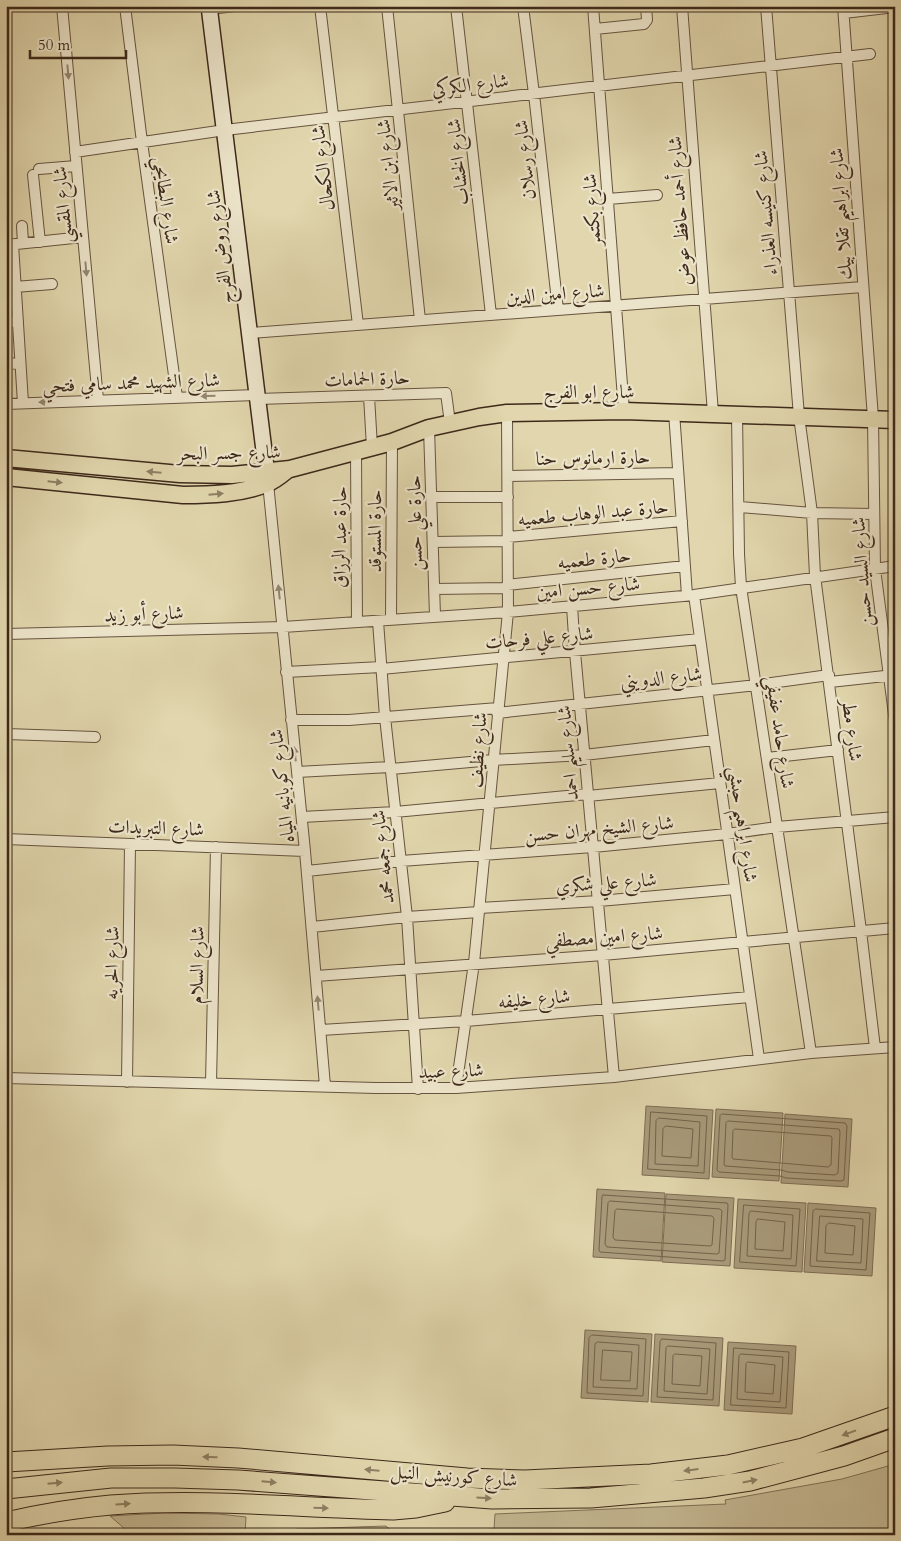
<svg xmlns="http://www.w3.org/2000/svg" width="901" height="1541" viewBox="0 0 901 1541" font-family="Cardo,Amiri,serif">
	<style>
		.green { fill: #c5b994; stroke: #817157 }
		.water { fill: #a99b7b; stroke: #7e6d54 }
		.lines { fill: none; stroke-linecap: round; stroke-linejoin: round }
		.shore { stroke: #73624a; stroke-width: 1 }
		.street-casing { stroke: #66543f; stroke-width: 12 }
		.secondary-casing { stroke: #3d291a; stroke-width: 18 }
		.primary-casing { stroke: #3d291a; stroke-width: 19 }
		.highway-casing { stroke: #3d291a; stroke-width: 21 }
		.street { stroke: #ece4ca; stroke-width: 10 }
		.secondary { stroke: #ece4ca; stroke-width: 15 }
		.primary { stroke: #e1d6ad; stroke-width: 16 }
		.highway { stroke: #e1d6ad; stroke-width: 19 }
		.oneway { fill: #948672 }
		.oneway2 { fill: #8f8064 }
		.labels { text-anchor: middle; stroke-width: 4.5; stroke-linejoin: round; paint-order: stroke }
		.street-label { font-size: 19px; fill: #3d291a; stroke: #ece4ca }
	</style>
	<rect width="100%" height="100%" fill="#e1d6ad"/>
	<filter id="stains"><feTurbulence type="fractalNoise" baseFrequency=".004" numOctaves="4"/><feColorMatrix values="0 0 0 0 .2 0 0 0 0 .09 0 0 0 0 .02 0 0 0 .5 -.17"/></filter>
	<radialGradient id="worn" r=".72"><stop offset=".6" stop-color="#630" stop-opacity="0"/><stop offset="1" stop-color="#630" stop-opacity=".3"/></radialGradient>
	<path class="green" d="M895 1464V1535H418L494 1529 495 1514 726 1504 725 1500 842 1479Z
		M164 1513 219 1514 246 1517 245 1535H132L110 1516Z
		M386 1526 396 1535H296V1529Z"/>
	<path class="water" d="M646 1106 713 1110 709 1179 642 1175Z
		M716 1109 783 1113 779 1181 712 1177Z
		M785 1114 852 1119 848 1187 781 1183Z
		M597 1189 665 1193 661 1261 593 1257Z
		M666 1194 734 1198 730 1266 662 1262Z
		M738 1199 806 1203 802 1272 734 1268Z
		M808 1203 876 1208 872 1276 804 1272Z
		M585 1330 652 1334 648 1402 581 1398Z
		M655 1334 723 1338 719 1406 651 1402Z
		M728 1342 796 1346 792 1414 724 1410Z"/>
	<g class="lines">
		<path class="shore" d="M651 1112 707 1116 704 1173 648 1169Z
			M722 1114 845 1123 847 1126 844 1180 841 1181 786 1178 780 1176 719 1172 717 1170 720 1116Z
			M659 1118 700 1122 698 1166 655 1164 656 1121Z
			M728 1121 839 1129 840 1132 838 1173 835 1175 788 1172 781 1170 725 1166 724 1164 726 1123Z
			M666 1126 693 1129 691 1158 662 1156 663 1129Z
			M735 1129 831 1136 832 1138 831 1165 828 1167 733 1159 732 1157 733 1131Z
			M603 1195 727 1203 728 1205 725 1260 723 1261 600 1252 599 1250 602 1197Z
			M610 1201 720 1209 722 1211 719 1253 717 1254 607 1247 605 1244 608 1203Z
			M744 1205 800 1209 796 1266 740 1262Z
			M617 1209 712 1216 714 1218 712 1245 710 1246 615 1240 613 1237 615 1211Z
			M816 1209 870 1213 866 1270 810 1266 813 1211Z
			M751 1211 793 1215 791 1259 747 1256 749 1214Z
			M820 1216 863 1219 861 1263 817 1261Z
			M758 1219 785 1222 783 1251 755 1249 756 1222Z
			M829 1223 855 1226 853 1255 825 1253 826 1226Z
			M592 1335 646 1339 643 1396 587 1393 589 1338Z
			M662 1339 716 1343 713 1400 657 1397 660 1342Z
			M598 1342 639 1345 637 1389 593 1387 595 1344Z
			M668 1346 710 1349 707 1394 664 1391 666 1348Z
			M734 1348 789 1352 786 1408 731 1405Z
			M603 1350 632 1352 630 1381 601 1380Z
			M675 1354 702 1356 700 1386 672 1384 673 1356Z
			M741 1354 783 1357 780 1402 737 1399 739 1356Z
			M748 1362 775 1365 773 1394 745 1392 746 1364Z"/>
		<g class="street-casing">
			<path id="street" d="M62 6 98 400
				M125 6 142 142 177 397
				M320 6 358 325
				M387 6 420 320
				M456 6 491 315
				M523 6 534 94 558 310
				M593 6 624 411
				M682 6 713 413
				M766 6 799 416 812 513 815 576 861 931 875 1048
				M843 6 873 418 875 569 895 722
				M210 9 235 6
				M844 13 895 7
				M595 29 644 24 647 20 646 6
				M75 152 225 130 870 54
				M39 169 76 166
				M33 175 40 242
				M608 199 657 195
				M22 226 23 243
				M13 244 23 403
				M7 245 83 237
				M15 287 52 284
				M6 322 18 321
				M250 333 863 287
				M6 364 20 363
				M369 396 372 447
				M258 399 446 393 450 423
				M6 404 257 395
				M674 412 687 595
				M737 414 739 554 741 587 811 1053
				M429 428 435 616
				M356 451 357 622
				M508 476 678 473
				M268 483 305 851 325 1086
				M432 497H508
				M740 507 812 513 874 514
				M508 537 682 521
				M433 542 508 541
				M507 585 685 566
				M434 589 507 588
				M694 595 759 1059
				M572 606 575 652 614 1077
				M391 620 392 442
				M378 621 385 717 407 917 418 1089
				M6 634 283 627 508 612 694 595 895 566
				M381 669 700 639
				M286 672 381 667
				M830 682 894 675
				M497 713 757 685 829 675
				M291 720H349L498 708
				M6 734 95 737
				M767 758 838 750
				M391 769 493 760 584 755 714 740
				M297 772 390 767
				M588 796 720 783
				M302 817 395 812 588 794
				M6 839 305 851
				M307 871 401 861 593 847 727 834 777 827 895 817
				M479 908 599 901 735 889
				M312 927 407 917 479 912
				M316 976 603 955 895 928
				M321 1030 466 1021 750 997
				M6 1078 376 1088H456L614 1077 811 1053 895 1047
				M127 1082 130 844
				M211 1083 216 847
				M456 1088 474 963 508 612 507 413"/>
		</g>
		<g class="secondary-casing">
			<path id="secondary" d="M209 6 268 483"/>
		</g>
		<g class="primary-casing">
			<path id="primary" d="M6 458 180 474 232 475 290 469 392 442 429 428 479 417 507 413 624 411 895 420
				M6 477 183 495C210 495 240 494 266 484 273 481 280 476 286 471"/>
		</g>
		<g class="highway-casing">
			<path id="highway" d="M6 1462 108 1456 173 1455 238 1458 467 1478 525 1480 651 1474 728 1465 803 1448 895 1416
				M6 1489 111 1478H175L238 1480 492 1499 591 1498 704 1488 750 1481 844 1456 895 1438
				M6 1522C41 1514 76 1508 111 1505 205 1498 300 1508 393 1510L416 1508 445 1502"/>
		</g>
		<use href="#street" class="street"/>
		<use href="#secondary" class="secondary"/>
		<use href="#primary" class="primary"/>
		<use href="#highway" class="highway"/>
	</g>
	<defs><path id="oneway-solid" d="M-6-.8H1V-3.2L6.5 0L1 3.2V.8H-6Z" transform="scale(1.25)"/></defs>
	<g class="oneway">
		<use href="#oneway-solid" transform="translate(68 72) rotate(85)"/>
		<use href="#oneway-solid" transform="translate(86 269) rotate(85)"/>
		<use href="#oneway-solid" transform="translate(208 396) rotate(178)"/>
		<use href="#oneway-solid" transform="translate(46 402) rotate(178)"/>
		<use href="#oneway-solid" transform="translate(279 592) rotate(-96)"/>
		<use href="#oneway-solid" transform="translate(295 754) rotate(-96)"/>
		<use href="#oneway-solid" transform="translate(318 1003) rotate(-95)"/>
	</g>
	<g class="oneway2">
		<use href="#oneway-solid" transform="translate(154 472) rotate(-175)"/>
		<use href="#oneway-solid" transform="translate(55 482) rotate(6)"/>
		<use href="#oneway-solid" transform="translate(216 494) rotate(-5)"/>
		<use href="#oneway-solid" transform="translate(849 1433) rotate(160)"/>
		<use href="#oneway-solid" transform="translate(210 1457) rotate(-178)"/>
		<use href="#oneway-solid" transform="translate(372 1470) rotate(-175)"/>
		<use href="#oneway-solid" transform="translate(691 1470) rotate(173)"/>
		<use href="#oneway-solid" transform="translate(750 1481) rotate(-11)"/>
		<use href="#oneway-solid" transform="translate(269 1482) rotate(5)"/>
		<use href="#oneway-solid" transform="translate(55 1483) rotate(-5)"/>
		<use href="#oneway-solid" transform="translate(484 1498) rotate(3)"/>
		<use href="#oneway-solid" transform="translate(123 1504) rotate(-3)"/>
		<use href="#oneway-solid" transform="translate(321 1508) rotate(2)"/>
	</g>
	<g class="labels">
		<g class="street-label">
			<text transform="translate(470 84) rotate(-7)" y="7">شارع الكركي</text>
			<text transform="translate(524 160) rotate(-96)" y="7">شارع رسلان</text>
			<text transform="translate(457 162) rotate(-96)" y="7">شارع الخشاب</text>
			<text transform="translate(387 165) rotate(-96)" y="7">شارع ابن الاثير</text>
			<text transform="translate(322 168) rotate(-97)" y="7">شارع الكحال</text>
			<text transform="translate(167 200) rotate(82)" y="7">شارع البطايحي</text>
			<text transform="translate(62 205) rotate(-95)" y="7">شارع المقسي</text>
			<text transform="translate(591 210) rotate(-94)" y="7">شارع بكتمر</text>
			<text transform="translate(679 211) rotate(-94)" y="7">شارع أحمد حافظ عوض</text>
			<text transform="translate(765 213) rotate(-95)" y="7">شارع كنيسه العذراء</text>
			<text transform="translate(840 214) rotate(-94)" y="7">شارع ابراهيم تقلا بيك</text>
			<text transform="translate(219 247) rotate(-97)" y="7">شارع روض الفرج</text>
			<text transform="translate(555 293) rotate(-4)" y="7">شارع امين الدين</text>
			<text transform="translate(367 378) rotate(-2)" y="7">حارة الحمامات</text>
			<text transform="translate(131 382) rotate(-2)" y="7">شارع الشهيد محمد سامي فتحي</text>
			<text x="589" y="398">شارع ابو الفرج</text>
			<text transform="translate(229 452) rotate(-1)" y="7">شارع جسر البحر</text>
			<text transform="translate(593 457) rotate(-1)" y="7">حارة ارمانوس حنا</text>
			<text transform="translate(593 512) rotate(-5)" y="7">حارة عبد الوهاب طعميه</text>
			<text transform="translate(414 523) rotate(-91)" y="7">حارة علي حسن</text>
			<text transform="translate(374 531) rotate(-90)" y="7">حارة المستوقد</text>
			<text transform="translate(339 537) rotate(-90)" y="7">حارة عبد الرزاق</text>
			<text transform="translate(594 558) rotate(-6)" y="7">حارة طعميه</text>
			<text transform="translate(861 572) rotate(-94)" y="7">شارع السيد حسن</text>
			<text transform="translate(588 587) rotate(-5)" y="7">شارع حسن امين</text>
			<text transform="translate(144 613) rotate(-2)" y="7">شارع أبو زيد</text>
			<text transform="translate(539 637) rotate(-5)" y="7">شارع علي فرحات</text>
			<text transform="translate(661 677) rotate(-6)" y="7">شارع الدويني</text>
			<text transform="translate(853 730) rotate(83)" y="7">شارع مطر</text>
			<text transform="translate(781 732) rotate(82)" y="7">شارع حامد عفيفي</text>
			<text transform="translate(477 750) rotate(-86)" y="7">شارع نظيف</text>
			<text transform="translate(567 753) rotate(-95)" y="7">شارع سليم احمد</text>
			<text transform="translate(281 786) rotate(-96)" y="7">شارع كوبانيه المياه</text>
			<text transform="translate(744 824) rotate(82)" y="7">شارع ابراهيم حبشي</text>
			<text transform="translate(156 827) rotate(2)" y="7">شارع التبريدات</text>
			<text transform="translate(599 828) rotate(-5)" y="7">شارع الشيخ مهران حسن</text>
			<text transform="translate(382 857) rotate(-96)" y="7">شارع جمعه محمد</text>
			<text transform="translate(606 882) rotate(-4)" y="7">شارع علي شكري</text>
			<text transform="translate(604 936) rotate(-4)" y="7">شارع امين مصطفي</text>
			<text transform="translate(111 963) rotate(-89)" y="7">شارع الحريه</text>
			<text transform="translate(196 965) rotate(-89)" y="7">شارع السلام</text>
			<text transform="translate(534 998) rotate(-5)" y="7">شارع خليفه</text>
			<text transform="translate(451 1070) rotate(-2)" y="7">شارع عبيد</text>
			<text transform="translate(454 1475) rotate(4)" y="7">شارع كورنيش النيل</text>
		</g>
	</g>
	<rect width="901" height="1541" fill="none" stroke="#e1d6ad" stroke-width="25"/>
	<rect x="8" y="8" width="886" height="1526" fill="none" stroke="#3d291a" stroke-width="2.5"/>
	<rect x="12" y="12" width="876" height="1516" fill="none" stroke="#3d291a"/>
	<path d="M30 50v8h96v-8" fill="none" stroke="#3d291a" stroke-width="2.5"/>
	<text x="38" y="50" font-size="15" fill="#3d291a" stroke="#ece4ca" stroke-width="4" paint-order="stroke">50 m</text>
	<rect width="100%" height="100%" filter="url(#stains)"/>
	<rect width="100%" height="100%" fill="url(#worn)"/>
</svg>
